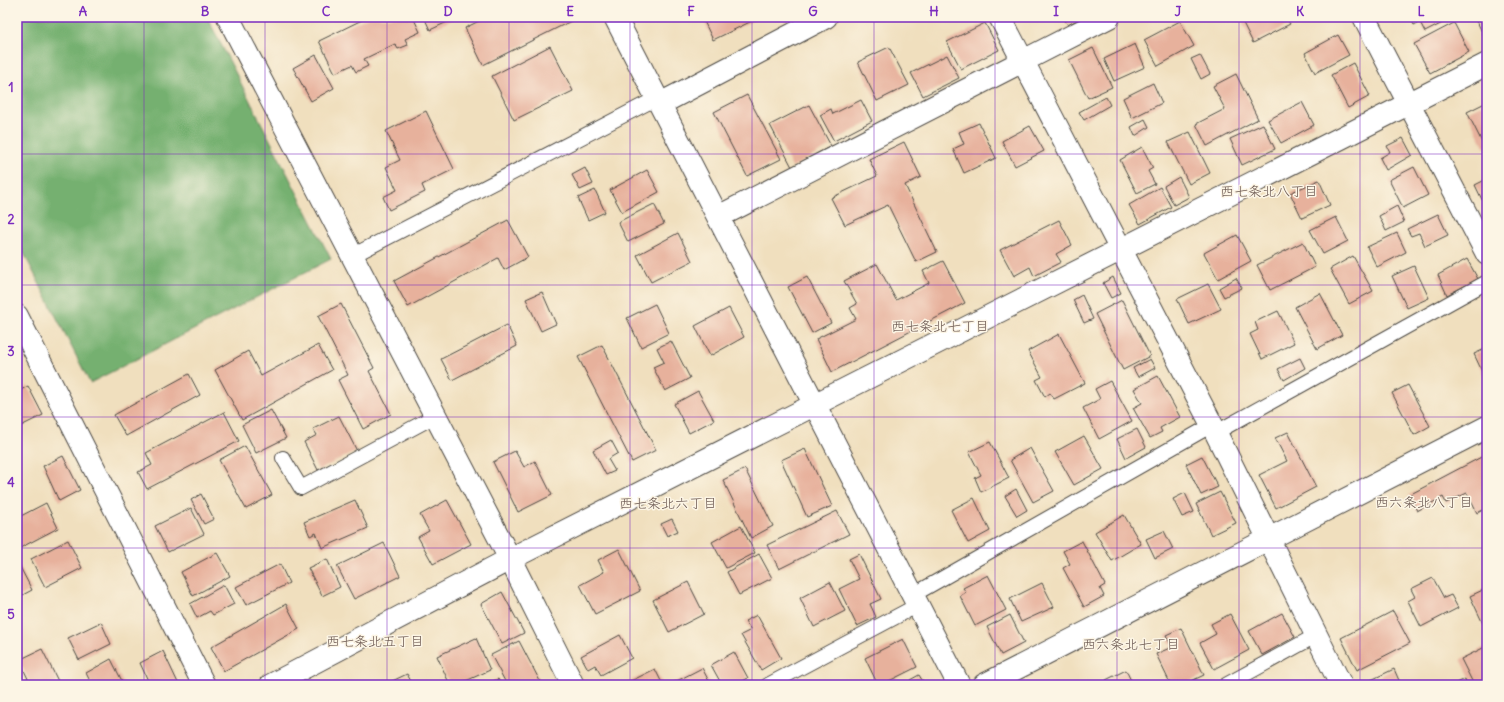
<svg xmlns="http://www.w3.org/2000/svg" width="1504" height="702" viewBox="0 0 1504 702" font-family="Delius,'Klee One',sans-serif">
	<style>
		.forest { fill: #74b070; stroke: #506e4e }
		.building { fill: #e7b19c }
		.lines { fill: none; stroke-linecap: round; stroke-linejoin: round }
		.lane-casing { stroke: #494641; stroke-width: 16 }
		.street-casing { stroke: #494641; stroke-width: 24 }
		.lane { stroke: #fff; stroke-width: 14 }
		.street { stroke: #fff; stroke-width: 22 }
		.grid { fill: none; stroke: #7b2cbf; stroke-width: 1; stroke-opacity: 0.55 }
		.labels { text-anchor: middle; stroke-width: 3; stroke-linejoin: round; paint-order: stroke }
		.neighbourhood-label { font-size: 14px; fill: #6d5a53; stroke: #fcf5e5 }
		.neatline { fill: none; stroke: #7b2cbf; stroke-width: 1.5 }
		.grid-label { font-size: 13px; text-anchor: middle; font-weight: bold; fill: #7b2cbf }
	</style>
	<rect width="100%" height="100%" fill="#fcf5e5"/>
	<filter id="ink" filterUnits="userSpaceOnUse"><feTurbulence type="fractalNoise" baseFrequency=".025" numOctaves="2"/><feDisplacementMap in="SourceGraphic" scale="8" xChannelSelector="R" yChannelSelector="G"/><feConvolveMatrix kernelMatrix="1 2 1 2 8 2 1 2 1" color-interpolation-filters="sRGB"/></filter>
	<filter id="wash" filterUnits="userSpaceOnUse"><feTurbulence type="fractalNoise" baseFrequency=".012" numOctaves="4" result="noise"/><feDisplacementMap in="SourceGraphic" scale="16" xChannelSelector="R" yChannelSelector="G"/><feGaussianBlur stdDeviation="0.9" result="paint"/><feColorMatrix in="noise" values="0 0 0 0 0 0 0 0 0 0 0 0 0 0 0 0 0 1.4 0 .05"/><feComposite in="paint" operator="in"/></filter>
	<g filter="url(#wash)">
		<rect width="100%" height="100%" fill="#f0dfbe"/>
		<path class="forest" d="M17 17H207L331 259 90 383 17 240Z"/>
		<g id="blocks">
			<path class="building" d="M368 17H413L420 32 405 39 408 45 398 49 395 44 364 59 368 66 356 72 352 65 335 73 319 41Z
				M424 17H458L430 30Z
				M487 17H572L573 20 483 65 465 28Z
				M702 17H755L756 19 713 40Z
				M1063 17H1082L1068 25Z
				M1246 17H1286L1290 24 1253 43 1241 19Z
				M1410 17H1454L1425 32 1420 22 1414 25Z
				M1475 17H1487V43Z
				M1180 21 1194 46 1158 66 1144 40Z
				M985 23 999 50 961 69 947 42Z
				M1454 23 1469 52 1430 73 1414 44Z
				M1338 35 1349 55 1315 73 1305 53Z
				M1135 44 1145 67 1114 81 1104 59Z
				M550 46 573 91 514 120 492 76Z
				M889 47 909 85 877 101 858 62Z
				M1093 48 1112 87 1088 98 1069 60Z
				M316 55 334 88 311 101 293 68Z
				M947 55 959 78 923 96 911 73Z
				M1200 55 1210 74 1201 79 1191 59Z
				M1353 63 1370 96 1348 108 1331 75Z
				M1236 74 1258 119 1207 146 1196 124 1225 109 1213 86Z
				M1153 83 1162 103 1132 118 1123 98Z
				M747 95 781 159 747 176 714 112Z
				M1106 97 1110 105 1084 120 1079 112Z
				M861 100 872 121 834 141 820 115 831 109 833 114Z
				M1302 102 1314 125 1281 143 1268 120Z
				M1487 102V147L1485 148 1467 112Z
				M809 105 831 146 792 167 770 125Z
				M426 111 454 169 422 185 425 192 389 210 383 197 397 190 386 167 400 160 386 131Z
				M1145 119 1149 127 1135 136 1131 127Z
				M979 123 996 158 964 173 953 149 964 144 959 132Z
				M1263 124 1275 149 1242 165 1230 139Z
				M1030 126 1044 151 1015 166 1002 141Z
				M1190 132 1210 173 1189 184 1168 142Z
				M1403 138 1412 155 1386 170 1380 158 1390 152 1387 146Z
				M904 142 921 177 905 185 937 252 916 262 888 205 845 225 831 198 877 176 869 159Z
				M1142 147 1153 168 1148 171 1155 184 1137 193 1120 160Z
				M1414 167 1428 195 1403 208 1389 180Z
				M585 168 593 184 580 190 572 175Z
				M647 170 659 192 622 212 610 190Z
				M1179 177 1189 197 1174 205 1164 186Z
				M1487 179V210L1475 185Z
				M1319 180 1330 205 1302 218 1290 193Z
				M1160 187 1171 207 1140 224 1129 205Z
				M595 190 605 212 588 220 578 198Z
				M654 204 664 224 628 242 618 222Z
				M1397 206 1404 222 1386 231 1379 216Z
				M1438 214 1448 235 1425 246 1419 233 1411 236 1407 229Z
				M1336 217 1348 241 1323 254 1310 230Z
				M508 220 528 257 504 270 498 258 408 307 394 281Z
				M1059 220 1072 245 1056 254 1061 262 1034 276 1030 267 1014 276 1000 250Z
				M678 233 692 261 651 282 637 255Z
				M1397 233 1406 252 1377 267 1367 247Z
				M1237 235 1251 261 1218 279 1204 253Z
				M1303 242 1315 267 1270 290 1257 265Z
				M1353 256 1373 291 1349 304 1330 269Z
				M1467 259 1478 279 1447 295 1438 275Z
				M943 261 965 303 832 372 816 339 856 319 850 308 857 304 844 281 877 264 896 300 929 283 923 271Z
				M1414 266 1429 298 1407 308 1392 276Z
				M807 277 831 323 812 333 788 287Z
				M1113 277 1121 293 1111 298 1103 283Z
				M1236 278 1242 288 1224 297 1219 288Z
				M1208 284 1221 309 1189 324 1177 299Z
				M542 292 556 324 541 331 526 299Z
				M1320 293 1342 335 1317 349 1295 307Z
				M1082 295 1093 319 1084 323 1073 300Z
				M1122 300 1150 356 1123 370 1095 314Z
				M341 304 374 368 369 371 391 414 363 429 338 380 348 375 318 316Z
				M655 304 669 333 641 347 627 318Z
				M729 308 744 337 710 356 695 326Z
				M1278 311 1294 343 1262 359 1250 334 1258 330 1255 322Z
				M507 325 517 346 452 380 441 359Z
				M1059 334 1085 383 1054 399 1050 393 1045 397 1036 380 1042 377 1028 351Z
				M671 341 690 378 665 391 653 367 664 362 657 348Z
				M318 345 332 370 242 420 215 370 248 351 261 376Z
				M602 345 656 450 632 462 578 357Z
				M1487 348V382L1474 354Z
				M1300 358 1305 368 1284 380 1278 369Z
				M1150 359 1155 368 1138 377 1133 368Z
				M189 374 200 395 126 436 114 415Z
				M1158 376 1180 417 1160 428 1162 432 1150 438 1133 408 1142 403 1134 389Z
				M1110 381 1132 421 1099 439 1083 408 1100 399 1095 389Z
				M1408 385 1430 426 1414 435 1392 393Z
				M28 386 43 415 19 427 17 422V392Z
				M698 391 714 420 689 433 674 404Z
				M271 410 286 438 256 453 242 425Z
				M224 412 239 441 147 489 138 472 152 465 146 453Z
				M339 416 357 451 318 470 304 442 317 435 313 429Z
				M1137 429 1146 447 1126 458 1117 439Z
				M1288 432 1316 487 1276 508 1259 475 1287 461 1275 438Z
				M1084 436 1103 469 1074 485 1055 452Z
				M611 440 618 453 608 459 615 471 606 475 593 450Z
				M990 442 1009 478 981 492 975 478 981 475 969 452Z
				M245 446 272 495 246 509 219 460Z
				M1030 448 1054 491 1033 502 1010 460Z
				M805 449 832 506 807 517 781 460Z
				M515 451 524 467 535 461 552 495 518 512 493 462Z
				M1487 454V508L1477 513 1467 493 1446 503 1443 497 1417 511 1409 495Z
				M63 456 80 490 59 501 43 466Z
				M1202 456 1218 487 1201 495 1186 464Z
				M745 469 773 526 751 538 723 480Z
				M1016 489 1027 510 1017 516 1005 496Z
				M1220 492 1236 523 1211 535 1196 504Z
				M1185 493 1194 512 1182 517 1173 499Z
				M201 494 214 519 204 524 191 500Z
				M974 498 990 531 968 543 951 510Z
				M355 500 368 528 322 548 316 533 310 536 304 522Z
				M447 500 471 544 433 564 418 537 429 531 420 515Z
				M46 503 58 528 20 548 17 542V518Z
				M191 508 204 534 168 552 155 526Z
				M837 511 849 534 779 569 767 545Z
				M1124 515 1141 544 1112 561 1095 532Z
				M672 519 678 531 667 536 661 524Z
				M741 526 755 553 726 568 712 542Z
				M1164 531 1173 549 1155 558 1146 539Z
				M68 540 82 568 45 587 31 559Z
				M1082 541 1105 585 1100 588 1104 596 1084 607 1063 568 1070 564 1063 551Z
				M384 543 400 576 354 599 337 566Z
				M619 549 640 591 595 614 580 585 604 572 598 560Z
				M217 553 230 576 193 596 181 572Z
				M759 554 772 578 739 595 727 572Z
				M859 554 881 599 870 604 876 617 857 626 839 589 859 579 849 559Z
				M327 559 340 587 322 596 308 568Z
				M280 564 289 583 246 605 236 587Z
				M19 565 32 590 17 598V566Z
				M988 575 1006 610 975 626 960 596 966 592 963 588Z
				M1433 578 1444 598 1451 595 1458 608 1421 627 1408 601 1415 597 1411 589Z
				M688 582 704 614 669 632 653 600Z
				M830 582 845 611 814 627 800 598Z
				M1042 583 1054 607 1021 622 1010 599Z
				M224 585 234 604 213 615 210 611 197 618 190 604Z
				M1487 588V632L1470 596Z
				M502 592 524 633 502 644 481 604Z
				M286 604 299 629 224 671 211 647Z
				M1393 611 1410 643 1357 670 1341 638Z
				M1282 613 1295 637 1262 655 1249 631Z
				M1230 614 1249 650 1214 669 1200 643 1216 634 1211 624Z
				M757 615 781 658 761 670 741 635 751 630 745 621Z
				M1010 615 1024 643 1001 655 987 627Z
				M101 622 111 644 79 660 68 638Z
				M1181 628 1204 675 1183 685H1171L1156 654 1172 647 1166 635Z
				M620 635 632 658 601 675 595 665 588 669 581 656Z
				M476 638 490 670 457 685H450L437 656Z
				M903 639 917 667 881 685H878L865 658Z
				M519 641 542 685H507L491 655Z
				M1487 646V685H1474L1461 659Z
				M42 649 58 681 51 685H31L19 660Z
				M163 651 179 685H150L140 663Z
				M734 652 748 678 736 685H722L711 665Z
				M111 659 124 685H92L86 673Z
				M702 668 711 685H674L673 683Z
				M655 669 663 685H623Z
				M1394 669 1401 685H1369L1367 682Z
				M1126 670 1133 685H1108L1106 680Z
				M407 674 413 685H384Z
				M919 675 925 685H913L910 680Z
				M498 679 501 685H486Z
				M1465 679 1467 685H1453Z"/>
		</g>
	</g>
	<g filter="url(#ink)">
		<use href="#blocks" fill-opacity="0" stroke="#494641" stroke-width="1"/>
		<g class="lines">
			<g class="lane-casing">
				<path id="lane" d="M352 256 657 98
					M1215 433 1487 282
					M283 458 301 488 435 416
					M913 595 1212 425
					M768 685 918 605
					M1226 685 1315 636"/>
			</g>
			<g class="street-casing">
				<path id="street" d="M228 17 510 559 573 685
					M615 17 959 685
					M1000 17 1212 425 1341 685
					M1364 17 1487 254
					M660 104 826 17
					M718 217 1109 17
					M17 316 204 685
					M271 685 510 559 1487 64
					M984 685 1487 427"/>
			</g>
			<use href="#lane" class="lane"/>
			<use href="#street" class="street"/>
		</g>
	</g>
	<path class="grid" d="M144 17V685M265 17V685M387 17V685M509 17V685M630 17V685M752 17V685M874 17V685M995 17V685M1117 17V685M1239 17V685M1360 17V685M17 154H1487M17 285H1487M17 417H1487M17 548H1487"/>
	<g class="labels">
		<g class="neighbourhood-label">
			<text x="1269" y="196">西七条北八丁目</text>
			<text x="940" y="331">西七条北七丁目</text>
			<text x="1424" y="507">西六条北八丁目</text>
			<text x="668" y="508">西七条北六丁目</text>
			<text x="375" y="646">西七条北五丁目</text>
			<text x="1131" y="649">西六条北七丁目</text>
		</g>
	</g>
	<rect width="1504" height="702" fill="none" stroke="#fcf5e5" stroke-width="44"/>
	<rect x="22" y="22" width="1460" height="658" class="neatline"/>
	<g class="grid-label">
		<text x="83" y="16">A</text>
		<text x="205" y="16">B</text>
		<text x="326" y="16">C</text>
		<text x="448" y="16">D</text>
		<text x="570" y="16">E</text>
		<text x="691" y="16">F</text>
		<text x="813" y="16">G</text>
		<text x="934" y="16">H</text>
		<text x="1056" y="16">I</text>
		<text x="1178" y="16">J</text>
		<text x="1300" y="16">K</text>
		<text x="1421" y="16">L</text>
		<text x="11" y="92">1</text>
		<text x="11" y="224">2</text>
		<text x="11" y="356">3</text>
		<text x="11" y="487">4</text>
		<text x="11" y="619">5</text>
	</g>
</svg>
